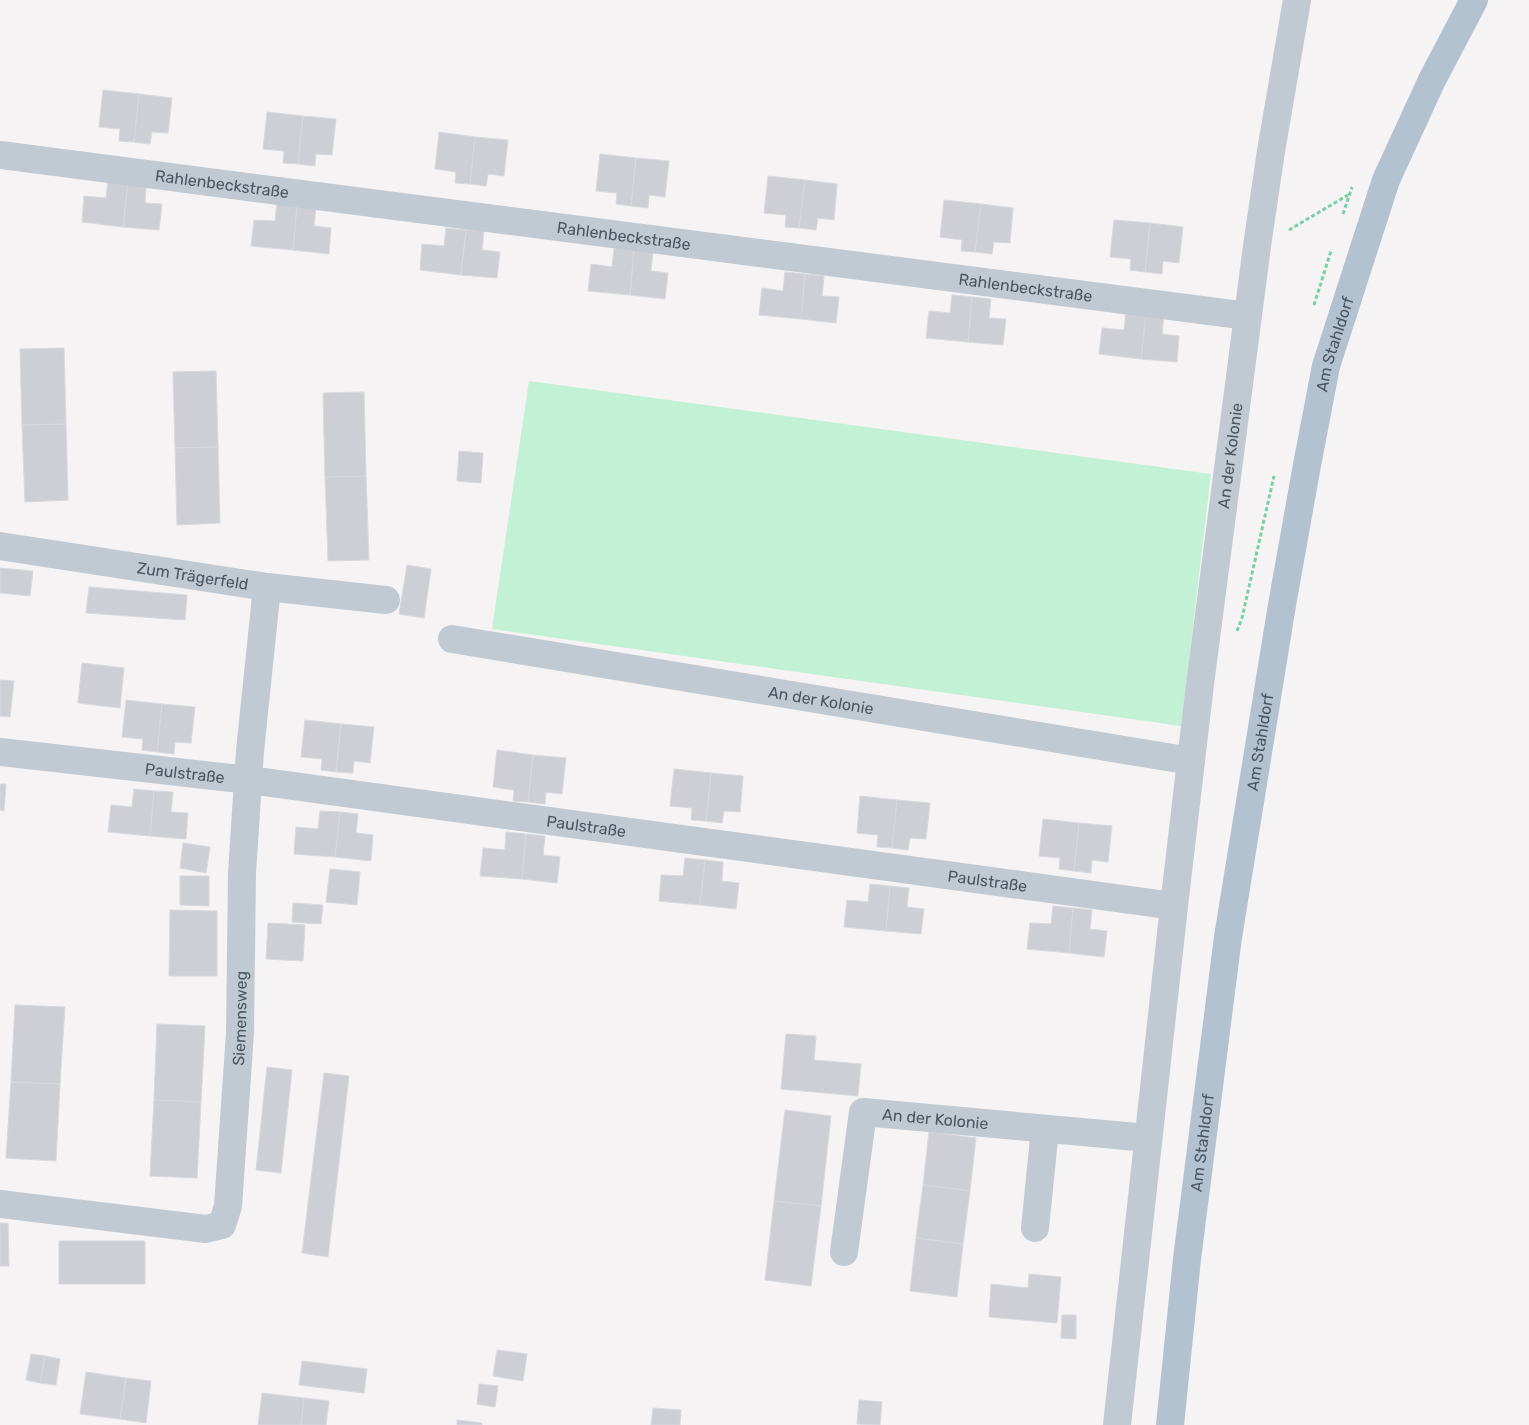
<svg xmlns="http://www.w3.org/2000/svg" width="1529" height="1425" viewBox="0 0 1529 1425" font-family="Rubik,sans-serif">
	<style>
		.green { fill: #c3f1d5 }
		.building { fill: #cdcfd5; stroke: #d7d9de }
		.lines { fill: none; stroke-linecap: round; stroke-linejoin: round }
		.path { stroke: #7ad0a6; stroke-width: 3; stroke-dasharray: 4 2.5; stroke-linecap: butt }
		.minor { stroke: #c1cad2; stroke-width: 28 }
		.major { stroke: #b3c2d1; stroke-width: 28 }
		.labels { text-anchor: middle; stroke-width: 5; stroke-linejoin: round; paint-order: stroke }
		.street-label { font-size: 16px; fill: #4a5661; stroke: #fff }
	</style>
	<rect width="100%" height="100%" fill="#f5f3f3"/>
	<path class="green" d="M529 381 1211 474 1181 726 492 629Z"/>
	<path class="building" d="M103 90 139 94 134 142 119 141 120 129 99 127Z
		M139 94 172 98 168 133 152 132 150 144 134 142Z
		M267 112 303 116 298 164 283 163 284 151 263 149Z
		M303 116 336 119 332 155 316 154 315 166 298 164Z
		M439 132 475 137 470 184 455 183 456 172 435 169Z
		M475 137 508 140 504 176 488 174 486 186 470 184Z
		M600 154 636 158 631 206 616 204 617 193 596 191Z
		M636 158 669 161 665 197 649 195 648 208 631 206Z
		M768 176 805 180 799 228 785 227 786 215 764 213Z
		M108 180 128 182 123 227 82 222 84 196 106 198Z
		M805 180 837 184 834 220 818 218 816 230 799 228Z
		M128 182 146 184 145 203 162 204 159 230 123 227Z
		M944 200 981 204 975 252 961 251 962 240 940 237Z
		M277 203 297 205 293 250 251 246 254 220 275 221Z
		M981 204 1013 208 1010 243 994 242 992 254 975 252Z
		M297 205 316 207 314 226 331 228 329 254 293 250Z
		M1114 220 1150 223 1145 272 1130 270 1131 259 1110 257Z
		M1150 223 1183 227 1179 263 1163 261 1162 274 1145 272Z
		M446 228 466 230 461 275 420 270 422 244 444 246Z
		M466 230 484 231 482 250 500 252 497 278 461 275Z
		M614 248 634 250 630 295 588 291 591 264 612 267Z
		M634 250 653 252 651 271 668 273 665 299 630 295Z
		M785 272 805 274 801 319 759 315 762 288 783 291Z
		M805 274 824 276 822 296 839 297 836 323 801 319Z
		M952 295 972 297 968 342 926 338 929 311 950 313Z
		M972 297 991 299 989 318 1006 319 1003 345 968 342Z
		M1126 312 1146 314 1141 359 1099 354 1102 328 1124 330Z
		M1146 314 1164 315 1162 334 1179 336 1177 362 1141 359Z
		M64 348 66 424 22 425 20 349Z
		M216 371 218 447 175 448 173 372Z
		M364 392 366 476 325 477 323 393Z
		M66 424 68 500 25 502 22 425Z
		M218 447 220 523 177 525 175 448Z
		M459 451 483 453 481 483 457 481Z
		M366 476 369 560 328 561 325 477Z
		M407 565 431 569 424 618 399 614Z
		M0 568 33 571 30 596 0 593Z
		M89 587 187 595 185 620 86 613Z
		M82 663 124 668 120 708 78 703Z
		M0 680 14 681 10 717 0 716Z
		M126 700 162 704 157 752 142 750 143 739 122 737Z
		M162 704 195 707 191 743 175 742 174 754 157 752Z
		M305 720 341 724 336 772 321 770 322 759 301 757Z
		M341 724 374 727 370 763 354 761 353 773 336 772Z
		M497 750 533 755 528 802 513 801 514 790 493 787Z
		M533 755 566 758 562 794 546 792 545 804 528 802Z
		M674 769 711 773 706 821 691 820 692 808 670 806Z
		M711 773 743 776 740 812 724 811 722 823 706 821Z
		M0 784H6L4 811 0 810Z
		M134 789 154 791 150 836 108 832 111 805 132 807Z
		M154 791 173 792 171 812 188 813 186 839 150 836Z
		M860 796 897 800 892 848 877 847 878 835 857 833Z
		M897 800 930 803 926 839 910 838 908 850 892 848Z
		M320 811 340 812 335 857 294 854 296 827 318 829Z
		M340 812 358 814 356 833 373 835 371 861 335 857Z
		M1043 819 1079 823 1074 871 1059 869 1060 858 1039 856Z
		M1079 823 1112 826 1108 862 1092 860 1091 873 1074 871Z
		M506 832 526 834 522 879 480 876 483 848 505 850Z
		M526 834 545 836 543 855 560 857 557 883 522 879Z
		M183 843 210 847 206 873 180 868Z
		M685 858 705 860 700 905 659 901 661 875 683 876Z
		M705 860 723 862 722 881 739 883 736 909 700 905Z
		M330 869 360 872 357 905 326 902Z
		M180 876H209V906L180 905Z
		M870 884 890 886 886 931 844 927 847 900 868 902Z
		M890 886 909 888 907 907 924 909 921 934 886 931Z
		M293 903 323 905 321 924 292 922Z
		M1053 906 1073 908 1069 953 1027 949 1030 923 1051 924Z
		M1073 908 1092 910 1090 929 1107 931 1104 957 1069 953Z
		M170 910 217 911V976H169Z
		M268 923 305 925 303 961 266 959Z
		M15 1005 65 1007 60 1084 11 1082Z
		M157 1024 205 1026 201 1102 154 1100Z
		M786 1034 816 1036 814 1060 861 1064 858 1096 781 1089Z
		M267 1067 292 1070 281 1173 256 1170Z
		M324 1073 349 1076 328 1257 302 1253Z
		M11 1082 60 1084 56 1161 6 1158Z
		M154 1100 201 1102 197 1178 150 1176Z
		M785 1110 831 1116 821 1206 774 1201Z
		M929 1132 976 1138 970 1191 923 1185Z
		M923 1185 970 1191 963 1244 916 1238Z
		M774 1201 821 1206 811 1286 765 1280Z
		M0 1223H8L9 1266H0Z
		M916 1238 963 1244 957 1297 910 1291Z
		M59 1241H145V1284H59Z
		M1029 1274 1061 1277 1057 1323 989 1317 991 1284 1028 1288Z
		M1062 1315H1076V1339L1061 1338Z
		M497 1350 527 1354 523 1381 493 1376Z
		M31 1354 45 1356 40 1383 26 1380Z
		M45 1356 60 1359 56 1385 40 1383Z
		M302 1361 367 1369 364 1393 299 1385Z
		M86 1372 126 1378 120 1419 80 1414Z
		M126 1378 151 1381 146 1423 120 1419Z
		M479 1384 498 1386 495 1407 477 1404Z
		M262 1393 304 1398 301 1425H258Z
		M304 1398 329 1401 326 1425H301Z
		M859 1400 882 1402 880 1425 857 1424Z
		M653 1408 681 1410 680 1425H651Z
		M457 1420 482 1423V1425H457Z"/>
	<g class="lines">
		<path class="path" d="M1343 214 1352 187
			M1289 230 1348 195
			M1314 305 1331 251
			M1237 631 1242 618 1274 476"/>
		<g class="minor">
			<path id="s1" d="M0 155 1248 316"/>
			<path id="s2" d="M0 546 267 587 386 600"/>
			<path id="s3" d="M452 639 1191 761"/>
			<path id="s4" d="M0 752 249 780 1174 906"/>
			<path id="s5" d="M0 1204 206 1229 222 1225 228 1206 240 1033 242 873 250 751 267 587"/>
			<path d="M1035 1228 1045 1129"/>
			<path id="s6" d="M844 1252 863 1112 1148 1138"/>
			<path id="s7" d="M1117 1425 1174 906 1200 684 1257 246 1271 151 1297 0"/>
		</g>
		<path class="major" id="s8" d="M1170 1425 1187 1259 1228 937 1282 605 1307 465 1326 366 1386 180 1432 80 1474 0"/>
	</g>
	<g class="labels">
		<g class="street-label">
			<text dy="6" stroke="none"><textPath href="#s1" startOffset="224">Rahlenbeckstraße</textPath></text>
			<text dy="6" stroke="none"><textPath href="#s1" startOffset="629">Rahlenbeckstraße</textPath></text>
			<text dy="6" stroke="none"><textPath href="#s1" startOffset="1034">Rahlenbeckstraße</textPath></text>
			<text dy="6" stroke="none"><textPath href="#s8" startOffset="1094">Am Stahldorf</textPath></text>
			<text dy="6" stroke="none"><textPath href="#s7" startOffset="976">An der Kolonie</textPath></text>
			<text dy="6" stroke="none"><textPath href="#s2" startOffset="195">Zum Trägerfeld</textPath></text>
			<text dy="6" stroke="none"><textPath href="#s3" startOffset="374">An der Kolonie</textPath></text>
			<text dy="6" stroke="none"><textPath href="#s8" startOffset="689">Am Stahldorf</textPath></text>
			<text dy="6" stroke="none"><textPath href="#s4" startOffset="186">Paulstraße</textPath></text>
			<text dy="6" stroke="none"><textPath href="#s4" startOffset="591">Paulstraße</textPath></text>
			<text dy="6" stroke="none"><textPath href="#s4" startOffset="996">Paulstraße</textPath></text>
			<text dy="6" stroke="none"><textPath href="#s5" startOffset="432">Siemensweg</textPath></text>
			<text dy="6" stroke="none"><textPath href="#s6" startOffset="214">An der Kolonie</textPath></text>
			<text dy="6" stroke="none"><textPath href="#s8" startOffset="284">Am Stahldorf</textPath></text>
		</g>
	</g>
</svg>
